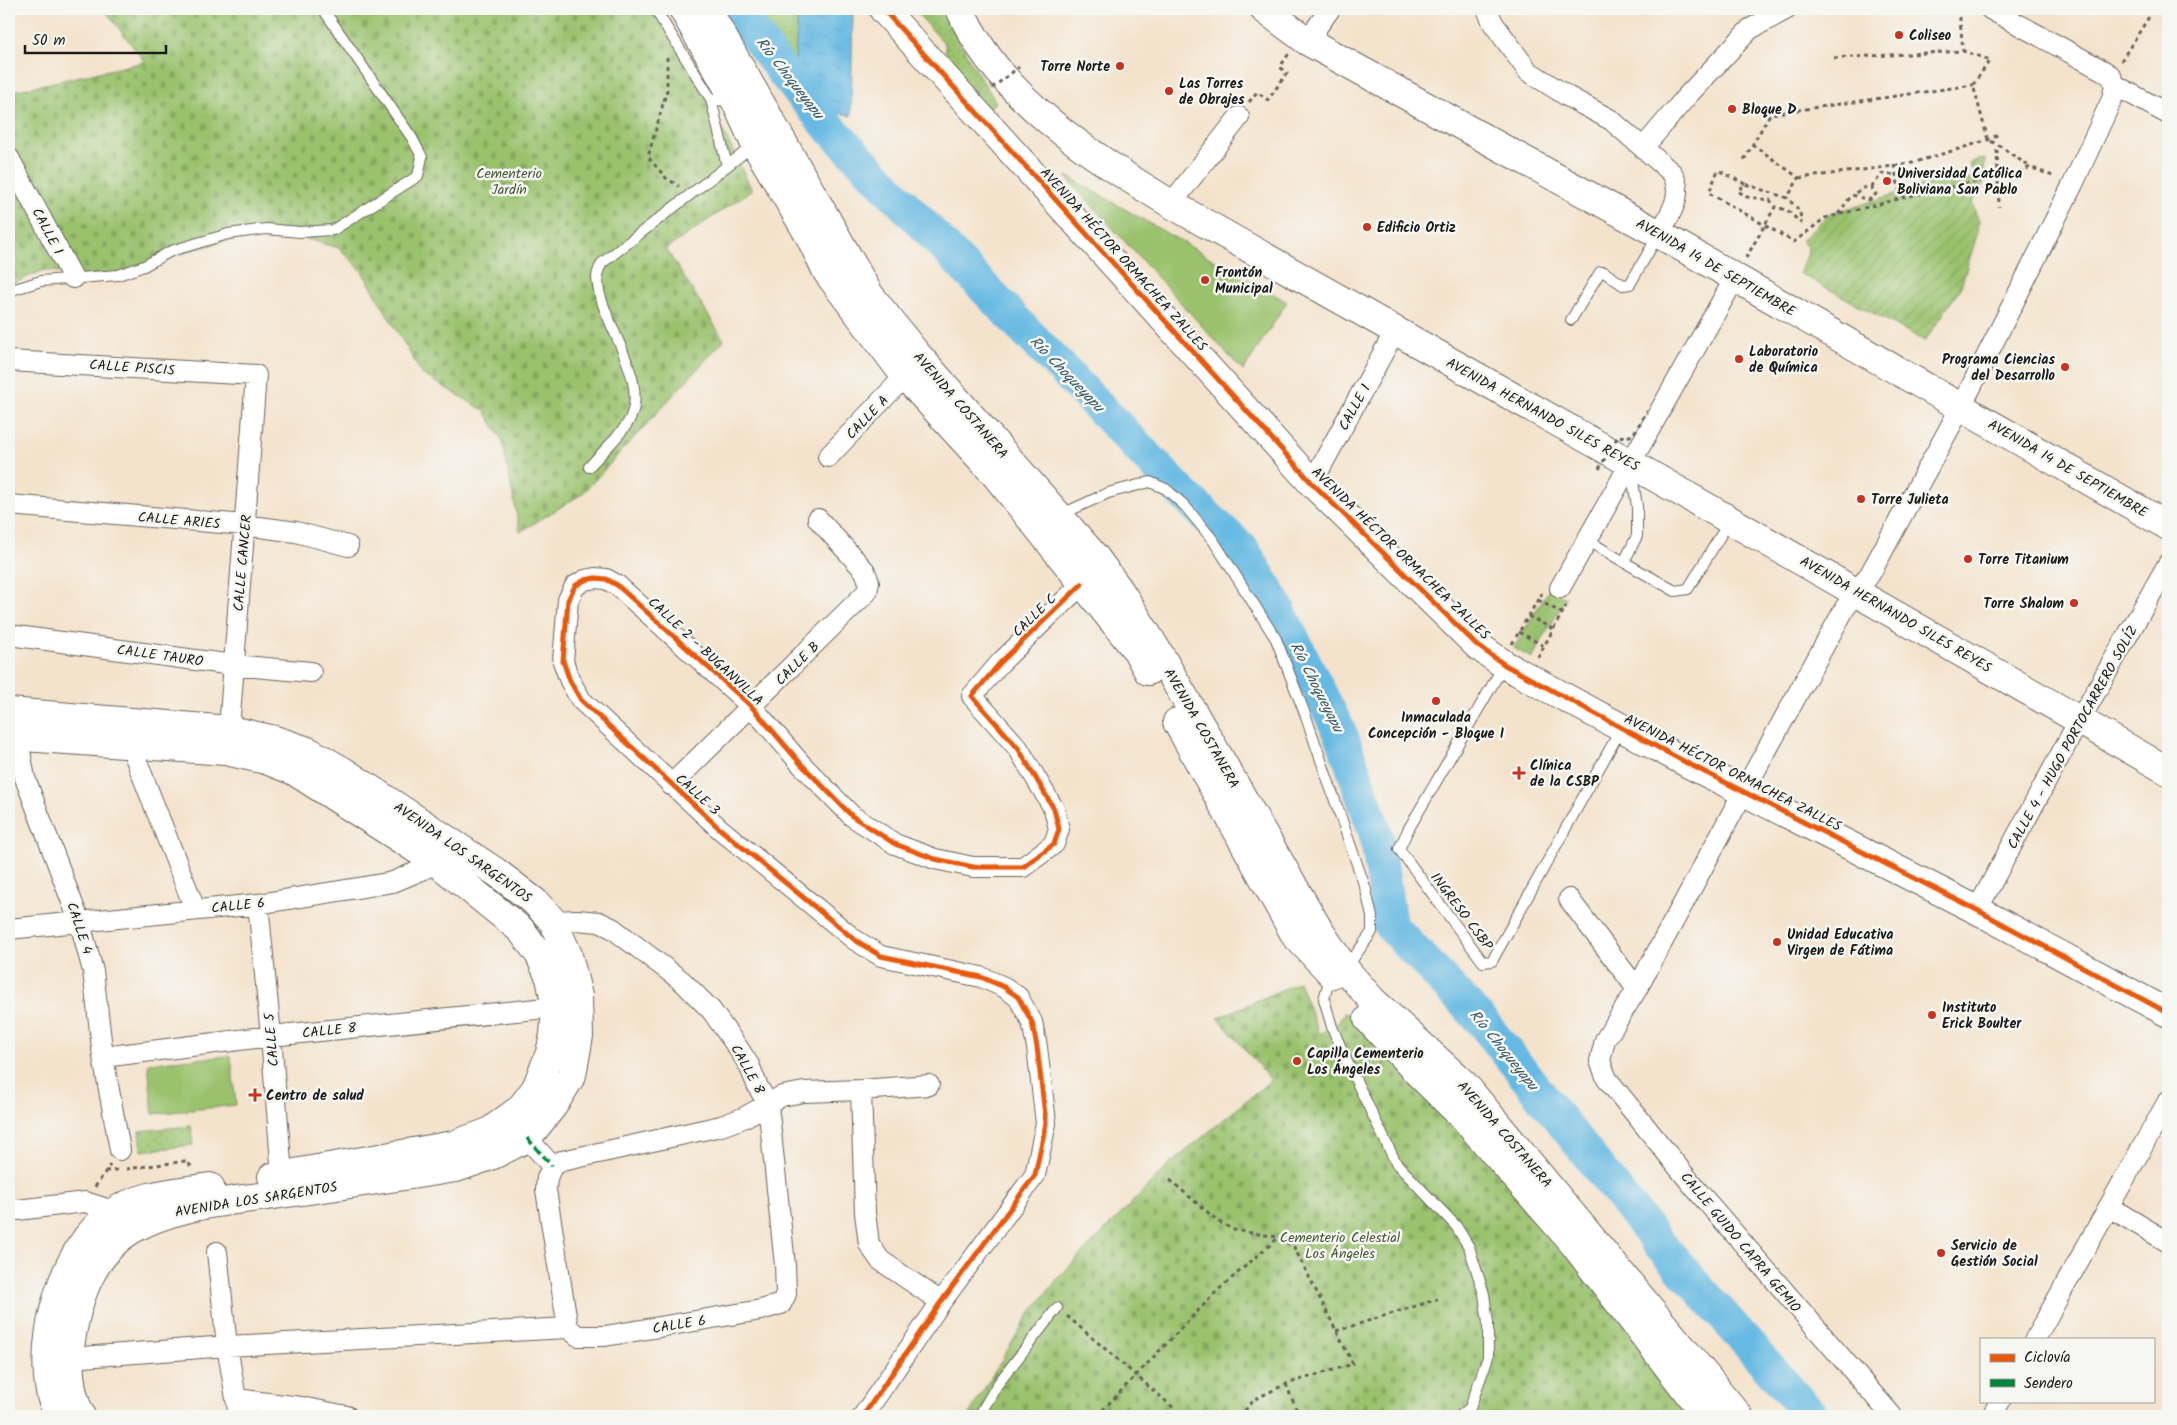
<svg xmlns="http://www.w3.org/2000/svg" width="2177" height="1425" viewBox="0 0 2177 1425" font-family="Kalam,sans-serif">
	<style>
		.grass { fill: url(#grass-dots); stroke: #5b6f44 }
		.cemetery { fill: url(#cemetery-stones); stroke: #5b6f44 }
		.garden { fill: url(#garden-furrows); stroke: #5b6f44 }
		.pitch { fill: #9ac26d; stroke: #5b6f44 }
		.water { fill: url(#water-ripples); stroke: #416a7f }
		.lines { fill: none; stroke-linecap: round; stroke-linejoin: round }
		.river { stroke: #66b9e2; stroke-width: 34 }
		.lane-casing { stroke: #68625a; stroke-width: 12 }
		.street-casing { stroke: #68625a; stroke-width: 22 }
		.secondary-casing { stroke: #68625a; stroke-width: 30 }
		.primary-casing { stroke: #68625a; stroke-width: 30 }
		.path { stroke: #68625a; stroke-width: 3; stroke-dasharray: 4 4; stroke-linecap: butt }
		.lane { stroke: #fff; stroke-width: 10 }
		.street { stroke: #fff; stroke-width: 20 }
		.secondary { stroke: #fff; stroke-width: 28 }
		.primary { stroke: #fff; stroke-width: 28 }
		.path-bridge { stroke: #68625a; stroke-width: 3; stroke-dasharray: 4 4; stroke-linecap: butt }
		.quiet { stroke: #00873e; stroke-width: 4; stroke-dasharray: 8 4; stroke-linecap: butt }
		.cycleway-casing { stroke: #f6f6f2; stroke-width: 8 }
		.cycleway { stroke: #e8590c; stroke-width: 5 }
		.poi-dot { fill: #c8321e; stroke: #f6f6f2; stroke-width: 2 }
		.labels { text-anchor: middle; stroke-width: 5; stroke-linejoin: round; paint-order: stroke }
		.poi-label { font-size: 14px; font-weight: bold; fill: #1c1c1c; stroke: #f6f6f2; text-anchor: start }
		.park-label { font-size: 14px; fill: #485638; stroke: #f6f6f2 }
		.street-label { font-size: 14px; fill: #1c1c1c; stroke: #f6f6f2 }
		.water-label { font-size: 15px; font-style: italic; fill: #3a5b6b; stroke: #f6f6f2 }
	</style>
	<defs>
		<pattern id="grass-dots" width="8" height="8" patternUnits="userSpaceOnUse" patternTransform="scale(1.25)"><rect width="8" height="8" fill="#9ac26d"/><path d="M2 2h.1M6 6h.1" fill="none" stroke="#84a65e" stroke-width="1.8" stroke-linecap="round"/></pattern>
		<pattern id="cemetery-stones" width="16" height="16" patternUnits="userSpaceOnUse" patternTransform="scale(1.25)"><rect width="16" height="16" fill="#9ac26d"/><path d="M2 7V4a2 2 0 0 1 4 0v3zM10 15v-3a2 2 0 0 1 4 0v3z" fill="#84a65e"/></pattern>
		<pattern id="garden-furrows" width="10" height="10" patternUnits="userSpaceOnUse" patternTransform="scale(1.25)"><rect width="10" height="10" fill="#9ac26d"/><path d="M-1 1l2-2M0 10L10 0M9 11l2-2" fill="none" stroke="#84a65e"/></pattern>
		<pattern id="water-ripples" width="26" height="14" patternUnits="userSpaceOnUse" patternTransform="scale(1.25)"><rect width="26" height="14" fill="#66b9e2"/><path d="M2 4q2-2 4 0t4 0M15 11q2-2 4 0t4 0" fill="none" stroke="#589ec1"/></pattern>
	</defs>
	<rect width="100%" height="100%" fill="#f6f6f2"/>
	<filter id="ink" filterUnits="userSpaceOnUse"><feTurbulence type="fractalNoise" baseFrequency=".02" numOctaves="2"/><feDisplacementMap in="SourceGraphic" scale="10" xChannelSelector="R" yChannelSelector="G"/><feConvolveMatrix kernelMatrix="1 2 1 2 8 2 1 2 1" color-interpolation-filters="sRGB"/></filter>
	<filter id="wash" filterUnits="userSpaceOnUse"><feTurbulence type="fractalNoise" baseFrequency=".0096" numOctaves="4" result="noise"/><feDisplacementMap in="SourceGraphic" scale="20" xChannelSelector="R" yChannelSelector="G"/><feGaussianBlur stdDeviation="1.12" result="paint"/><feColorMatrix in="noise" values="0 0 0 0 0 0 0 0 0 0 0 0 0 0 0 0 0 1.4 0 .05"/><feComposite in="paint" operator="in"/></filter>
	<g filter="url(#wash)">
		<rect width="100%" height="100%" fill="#f4e3cc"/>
		<path class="grass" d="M731 9H798L793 98Z
			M900 9H943L969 59 996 102 988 109 947 58 945 44 917 13 902 12Z
			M1549 589 1566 598 1532 658 1514 648Z
			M191 1126 193 1145 141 1151 139 1131Z"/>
		<path class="cemetery" d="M104 9H664L752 190 666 249 724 340 582 494 520 532 502 440 485 411 422 374 362 271 339 248 299 237 261 234 219 243 175 255 145 270 105 279 44 270 9 285V92L145 62Z
			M1299 982 1319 1034 1338 1023 1344 1013 1356 1017 1478 1139 1695 1416H968L1028 1316 1060 1276 1169 1165 1271 1080 1218 1018Z"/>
		<path class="garden" d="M1985 159 1983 184 1972 203 1979 222 1978 232 1960 289 1925 341 1799 273 1807 256 1808 248 1801 241 1828 215 1927 184 1972 179 1973 171 1969 164 1976 160Z"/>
		<path class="pitch" d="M1067 176 1287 302 1243 371 1066 177Z
			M231 1056 236 1105 153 1114 148 1063Z"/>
		<path class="water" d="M798 9H853L851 116 793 98Z"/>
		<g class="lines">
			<path class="river" d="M736 9 782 71 829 127 1182 493 1243 550 1275 603 1342 737 1377 838 1390 925 1480 1019 1656 1240 1812 1416"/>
		</g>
	</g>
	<g filter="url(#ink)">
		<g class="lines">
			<g class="lane-casing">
				<path id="lane" d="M655 9 711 99 732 102
					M711 99 727 166
					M9 293 15 289 41 281 118 275 144 266 171 251 228 234 266 229 300 232 333 230 418 176 422 157 412 138 323 9
					M1571 320 1600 272H1604L1623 285 1630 284 1659 234
					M589 467C601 453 617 439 627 424 655 383 598 320 597 277 597 272 600 267 602 263L754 145
					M1631 469 1637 506V536L1624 562 1675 591 1688 589 1730 520
					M1060 515 1108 493 1150 482 1166 489 1185 506 1213 540 1276 639 1305 714 1366 890 1372 917V932L1347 967
					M1587 540 1624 562
					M1504 665 1408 830 1399 849 1483 962 1492 961 1621 729
					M1331 974 1324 999 1332 1027 1347 1062 1396 1163 1456 1226 1469 1247 1484 1294 1488 1323V1357L1470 1408 1460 1416
					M979 1416 997 1385 1057 1308"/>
			</g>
			<g class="street-casing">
				<path id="street" d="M1487 9 1493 23 1528 71 1567 96 1611 120 1672 173C1685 195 1670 214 1659 234
					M1990 9 2104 71 2111 76 2115 85 2168 114
					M1307 41 1330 9
					M1643 148 1687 96 1750 29 1787 9
					M9 158 73 278
					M1171 204 1239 117
					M9 361 256 375 228 742
					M828 457 905 376
					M1312 483 1395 331
					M9 505 245 525 296 532 348 546
					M1560 588 1735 278
					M9 635 233 665 311 672
					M15 724 25 778 80 923 93 971 103 1057 120 1150
					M126 734 195 909
					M671 785 867 592 869 582 865 571 818 519
					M1569 899 1637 989
					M258 904 271 1036 282 1175
					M1977 910 2069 739 2168 564
					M553 921 577 920 599 922 612 928 682 981 711 1010 738 1048 749 1065 758 1087 768 1104 785 1265 786 1294 781 1304 761 1310 605 1336H578L568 1328
					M9 929 258 904 364 887 393 882 438 863 446 856
					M103 1057 271 1036 556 1007
					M861 1090 865 1213 869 1244 880 1260 941 1302
					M527 1138 552 1166
					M2109 1207 2168 1242
					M9 1211 85 1202 104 1208 111 1213
					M217 1252 227 1346 239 1416
					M568 1328 546 1190 547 1178 552 1166 562 1161 721 1126 743 1118 782 1096 804 1092 861 1090 929 1085
					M2035 1339 2168 1101
					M70 1358 227 1346 568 1328
					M236 1399 301 1407 347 1416
					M863 1416 941 1302 1035 1175 1046 1123 1037 1047 1032 1022 1018 997 1004 987 981 977 881 956 855 940 720 829 581 700 570 681 563 661 568 600 575 586 585 580 595 578 606 579 617 585 752 707 801 764 852 816 895 844 935 859 973 867H1023L1054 844 1059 829 1054 809 1018 748 972 696 1000 663 1082 584
					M1892 1416 1695 1188 1607 1079 1600 1061 1605 1040 1637 989 1744 791 1845 608 1870 574 1961 407 2073 184 2112 99 2115 85
					M1992 1416 2000 1401"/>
			</g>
			<g class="secondary-casing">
				<path id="secondary" d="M683 9 736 102 755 144 809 235 827 272 905 376 994 473 1137 651 1148 671
					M707 9 869 294 915 352 1095 557 1120 591 1160 655 1319 930 1345 969 1372 1000 1464 1084 1739 1416
					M883 9 1312 483 1478 646 1505 665 1687 763 1977 910 2168 1013
					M1264 9 1307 41 1659 234 2168 526
					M9 712 230 730 275 740 308 751 343 771 496 872 535 902 553 921 568 955 578 996 579 1036 572 1075 553 1106 527 1138 493 1155 456 1168C397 1177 339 1186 280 1194 230 1202 175 1204 131 1230 98 1250 81 1288 74 1324 67 1356 67 1387 81 1416
					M1177 722 1295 935 1332 974
					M9 736 226 751 266 760 294 771 438 863 521 930 539 954 550 978 556 1007 554 1035 550 1053 536 1088 520 1109 489 1132 453 1145 272 1177
					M1368 1019 1414 1069 1464 1118 1573 1243 1706 1416
					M59 1416C56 1408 51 1400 50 1391 39 1335 63 1248 111 1214 138 1194 178 1192 210 1187"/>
			</g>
			<g class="primary-casing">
				<path id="primary" d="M960 9C998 98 1092 156 1171 204L1630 463 2168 771"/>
			</g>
			<path class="path" d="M1959 9 1963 51
				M667 57V90L648 157 666 178 679 186
				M1834 58 1963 51 1990 60 1973 85 1988 140 1997 144 2030 167
				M2121 61 2154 9
				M1249 102 1257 92 1268 100 1287 73 1280 67 1288 55 1290 56
				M1752 144 1799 178 1787 198
				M1744 160 1770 114 1973 85
				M1894 165 1899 189 1905 193 1901 197
				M1799 178 1909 164 1988 140 1999 134
				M1745 184 1718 170 1709 193 1794 242 1825 218 1918 194 2021 172 2030 167 2055 177
				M1871 187 1882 174 1896 175
				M1838 214 1852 195 1869 200 1876 194 1871 187 1863 188 1852 195
				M1746 258 1775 207 1770 200 1747 197 1738 191 1745 184 1787 198 1800 211 1801 223 1787 210 1775 207
				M1538 600 1562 613
				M1528 616 1553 629
				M1519 632 1544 646
				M1512 644 1542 593
				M1538 657 1566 606
				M126 1169 186 1161 192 1167
				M105 1171 118 1170
				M1170 1180 1219 1222 1234 1230 1278 1237 1294 1247 1353 1364 1286 1384 1255 1399 1240 1416
				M95 1187 110 1165
				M1067 1316 1183 1416
				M1336 1331 1438 1299
				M1286 1384 1299 1416
				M1097 1416 1217 1291 1278 1238"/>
			<use href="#lane" class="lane"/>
			<use href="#street" class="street"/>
			<use href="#secondary" class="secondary"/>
			<use href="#primary" class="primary"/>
			<path class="path-bridge" d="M992 88 1019 67
				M1997 150 1999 207
				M1599 469 1618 436 1626 437 1633 435 1647 411"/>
			<path class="quiet" d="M527 1138 552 1166"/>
			<g class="cycleway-casing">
				<path id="cycleway" d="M883 9 1312 483 1478 646 1505 665 1687 763 1977 910 2168 1013
					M863 1416 941 1302 1035 1175 1046 1123 1037 1047 1032 1022 1018 997 1004 987 981 977 881 956 855 940 720 829 581 700 570 681 563 661 568 600 575 586 585 580 595 578 606 579 617 585 752 707 801 764 852 816 895 844 935 859 973 867H1023L1054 844 1059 829 1054 809 1018 748 972 696 1000 663 1082 584"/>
			</g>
			<use href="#cycleway" class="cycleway"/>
		</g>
	</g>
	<g class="poi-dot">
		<circle cx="1899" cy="35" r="5"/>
		<circle cx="1120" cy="66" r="5"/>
		<circle cx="1169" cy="91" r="5"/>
		<circle cx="1732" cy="109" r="5"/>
		<circle cx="1887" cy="181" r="5"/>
		<circle cx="1367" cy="227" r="5"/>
		<circle cx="1205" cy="280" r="5"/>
		<circle cx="1739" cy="359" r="5"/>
		<circle cx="2065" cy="367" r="5"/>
		<circle cx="1861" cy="499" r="5"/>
		<circle cx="1968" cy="559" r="5"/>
		<circle cx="2074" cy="603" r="5"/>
		<circle cx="1436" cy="701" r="5"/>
		<path d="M1516.5 765.5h5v5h5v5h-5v5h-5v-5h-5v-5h5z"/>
		<circle cx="1777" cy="942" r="5"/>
		<circle cx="1932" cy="1015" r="5"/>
		<circle cx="1297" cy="1061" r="5"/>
		<path d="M252.5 1087.5h5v5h5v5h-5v5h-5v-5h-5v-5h5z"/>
		<circle cx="1941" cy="1253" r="5"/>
	</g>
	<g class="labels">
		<g class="poi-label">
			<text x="1909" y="40">Coliseo</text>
			<text x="1110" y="71" text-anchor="end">Torre Norte</text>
			<text x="1179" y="88">Las Torres<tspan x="1179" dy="16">de Obrajes</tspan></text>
			<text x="1742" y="114">Bloque D</text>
			<text x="1897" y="178">Universidad Católica<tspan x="1897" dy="16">Boliviana San Pablo</tspan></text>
			<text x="1377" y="232">Edificio Ortiz</text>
			<text x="1215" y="277">Frontón<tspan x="1215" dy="16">Municipal</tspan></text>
			<text x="1749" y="356">Laboratorio<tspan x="1749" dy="16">de Química</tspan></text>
			<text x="2055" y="364" text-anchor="end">Programa Ciencias<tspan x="2055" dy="16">del Desarrollo</tspan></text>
			<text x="1871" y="504">Torre Julieta</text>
			<text x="1978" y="564">Torre Titanium</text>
			<text x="2064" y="608" text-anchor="end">Torre Shalom</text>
			<text x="1436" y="722" text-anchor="middle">Inmaculada<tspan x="1436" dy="16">Concepción - Bloque I</tspan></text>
			<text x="1530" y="770">Clínica<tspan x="1530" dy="16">de la CSBP</tspan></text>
			<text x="1787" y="939">Unidad Educativa<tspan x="1787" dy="16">Virgen de Fátima</tspan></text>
			<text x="1942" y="1012">Instituto<tspan x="1942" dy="16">Erick Boulter</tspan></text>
			<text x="1307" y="1058">Capilla Cementerio<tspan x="1307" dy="16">Los Ángeles</tspan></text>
			<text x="266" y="1100">Centro de salud</text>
			<text x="1951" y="1250">Servicio de<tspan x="1951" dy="16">Gestión Social</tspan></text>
		</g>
		<g class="park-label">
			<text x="509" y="178">Cementerio<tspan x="509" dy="16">Jardín</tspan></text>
			<text x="1340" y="1242">Cementerio Celestial<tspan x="1340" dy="16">Los Ángeles</tspan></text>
		</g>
		<g class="street-label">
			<text transform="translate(48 231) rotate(62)" y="5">CALLE 1</text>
			<text transform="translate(1124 259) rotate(48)" y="5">AVENIDA HÉCTOR ORMACHEA ZALLES</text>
			<text transform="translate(1716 267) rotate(30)" y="5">AVENIDA 14 DE SEPTIEMBRE</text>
			<text transform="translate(132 367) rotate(4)" y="5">CALLE PISCIS</text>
			<text transform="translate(961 405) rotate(49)" y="5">AVENIDA COSTANERA</text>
			<text transform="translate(1354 407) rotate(-61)" y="5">CALLE 1</text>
			<text transform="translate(1543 414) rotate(29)" y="5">AVENIDA HERNANDO SILES REYES</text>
			<text transform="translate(867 417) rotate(-46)" y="5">CALLE A</text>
			<text transform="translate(2068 468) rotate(30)" y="5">AVENIDA 14 DE SEPTIEMBRE</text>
			<text transform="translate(179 520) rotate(5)" y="5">CALLE ARIES</text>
			<text transform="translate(1401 553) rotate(44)" y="5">AVENIDA HÉCTOR ORMACHEA ZALLES</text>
			<text transform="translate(242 563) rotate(-85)" y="5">CALLE CANCER</text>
			<text transform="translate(1896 614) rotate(30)" y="5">AVENIDA HERNANDO SILES REYES</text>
			<text transform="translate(1034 615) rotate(-44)" y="5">CALLE C</text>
			<text transform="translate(706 651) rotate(43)" y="5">CALLE 2 - BUGANVILLA</text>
			<text transform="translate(160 655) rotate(8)" y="5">CALLE TAURO</text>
			<text transform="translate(797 663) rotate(-45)" y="5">CALLE B</text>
			<text transform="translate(1202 728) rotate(60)" y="5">AVENIDA COSTANERA</text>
			<text transform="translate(2072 737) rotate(-61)" y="5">CALLE 4 - HUGO PORTOCARRERO SOLÍZ</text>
			<text transform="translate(1733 772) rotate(27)" y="5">AVENIDA HÉCTOR ORMACHEA ZALLES</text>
			<text transform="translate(698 794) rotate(42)" y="5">CALLE 3</text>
			<text transform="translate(463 852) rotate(35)" y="5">AVENIDA LOS SARGENTOS</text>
			<text transform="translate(238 905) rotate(-6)" y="5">CALLE 6</text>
			<text transform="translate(1462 911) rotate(53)" y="5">INGRESO CSBP</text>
			<text transform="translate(80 928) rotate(72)" y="5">CALLE 4</text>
			<text transform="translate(329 1030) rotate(-6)" y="5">CALLE 8</text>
			<text transform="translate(271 1040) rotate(-95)" y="5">CALLE 5</text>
			<text transform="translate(748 1069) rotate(61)" y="5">CALLE 8</text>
			<text transform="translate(1505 1134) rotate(49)" y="5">AVENIDA COSTANERA</text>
			<text transform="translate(256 1199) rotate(-9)" y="5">AVENIDA LOS SARGENTOS</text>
			<text transform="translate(1741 1242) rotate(50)" y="5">CALLE GUIDO CAPRA GEMIO</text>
			<text transform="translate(679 1324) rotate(-9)" y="5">CALLE 6</text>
		</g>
		<g class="water-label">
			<text transform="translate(790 78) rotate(52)" y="5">Río Choqueyapu</text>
			<text transform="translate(1067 374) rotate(46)" y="5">Río Choqueyapu</text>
			<text transform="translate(1317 687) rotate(63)" y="5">Río Choqueyapu</text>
			<text transform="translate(1504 1050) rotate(51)" y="5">Río Choqueyapu</text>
		</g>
	</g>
	<rect width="2177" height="1425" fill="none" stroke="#f6f6f2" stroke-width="30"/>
	<rect x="1980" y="1338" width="175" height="65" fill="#f6f6f2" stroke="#9f9f9c"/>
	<rect x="1990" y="1354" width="25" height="8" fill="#e8590c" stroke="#9f9f9c"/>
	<text x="2024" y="1362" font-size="15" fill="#1c1c1c">Ciclovía</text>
	<rect x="1990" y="1379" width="25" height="8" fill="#00873e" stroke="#9f9f9c"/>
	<text x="2024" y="1388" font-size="15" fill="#1c1c1c">Sendero</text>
	<path d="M25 45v8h141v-8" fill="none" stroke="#1c1c1c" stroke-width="2.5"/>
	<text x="32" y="45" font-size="15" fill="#1c1c1c" stroke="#f6f6f2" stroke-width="4" paint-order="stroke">50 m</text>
</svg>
